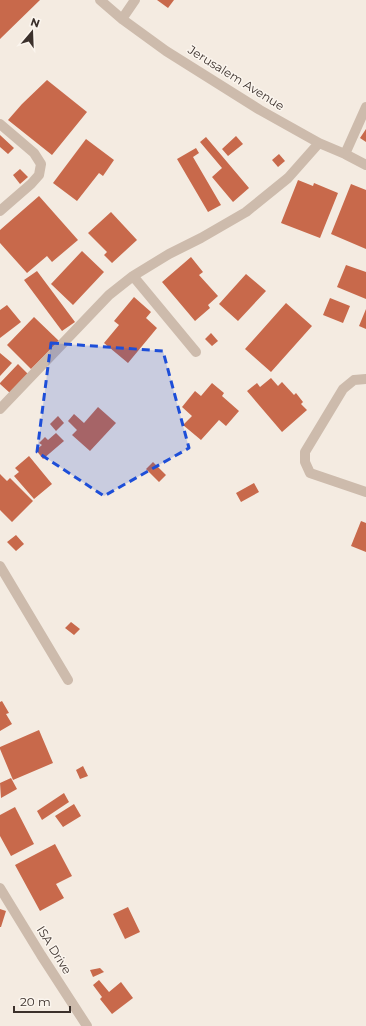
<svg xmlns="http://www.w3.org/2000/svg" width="366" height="1026" viewBox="0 0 366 1026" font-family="Montserrat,sans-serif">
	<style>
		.building { fill: #c8694b }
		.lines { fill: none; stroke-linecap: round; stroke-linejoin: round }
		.street { stroke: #cdbbac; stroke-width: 10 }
		.marked { fill: #1d4ed8; fill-opacity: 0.2; stroke: #1d4ed8; stroke-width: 3; stroke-dasharray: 8 5; stroke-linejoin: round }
		.labels { text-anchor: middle; stroke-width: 3; stroke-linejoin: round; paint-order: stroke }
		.street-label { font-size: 12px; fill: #3b302b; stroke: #fbf5ee }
	</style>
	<rect width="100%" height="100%" fill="#f4ebe1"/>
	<path class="building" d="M0 0H40L0 39Z
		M157 0H174L168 8Z
		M47 80 87 112 52 155 8 120 22 104Z
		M366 129V142L360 138Z
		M0 135 14 148 8 154 0 147Z
		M236 136 243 144 228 156 222 149Z
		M206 137 249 188 233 202 212 177 222 168 200 142Z
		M86 139 114 160 103 176 99 173 77 201 53 183Z
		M196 148 199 153 193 157 221 205 208 212 177 159Z
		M279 154 285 161 278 167 272 160Z
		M20 169 28 177 20 184 13 175Z
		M298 180 313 186 314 183 338 193 320 238 281 223Z
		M351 184 366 190V249L331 234Z
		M39 196 78 240 52 262 47 256 27 273 0 243V230Z
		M111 212 137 240 112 263 104 255 107 252 88 233Z
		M82 251 104 272 73 305 51 284Z
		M191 257 203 272 199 275 218 296 208 305 210 308 195 321 162 282Z
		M346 265 366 272V299L337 287Z
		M37 271 75 322 62 331 24 280Z
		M246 274 266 291 238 321 219 304Z
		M134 297 151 312 146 318 157 328 128 363 104 343 119 325 114 321Z
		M330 298 350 306 343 323 323 315Z
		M286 303 312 326 271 372 245 349Z
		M7 305 21 322 0 338V310Z
		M366 309V329L359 326Z
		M34 317 59 341 31 369 7 345Z
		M211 333 218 341 212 346 205 339Z
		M0 353 12 363 0 376Z
		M18 364 28 374 10 393 0 384V383Z
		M271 378 278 386 282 382 294 395 296 393 303 402 301 404 307 410 282 432 247 391 257 383 260 387Z
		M212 383 224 393 222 396 239 411 226 426 219 420 201 440 183 425 192 416 182 407 195 391 201 396Z
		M98 407 116 423 90 451 72 435 77 430 68 421 74 414 84 423Z
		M58 416 64 423 56 431 50 424Z
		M56 433 64 441 43 459 36 450 42 445 39 443 45 437 48 440Z
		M29 456 52 484 34 499 14 476 19 472 15 468Z
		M153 462 166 475 159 482 146 469Z
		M0 474 7 481 10 478 33 501 12 522 0 510Z
		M254 483 259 492 241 502 236 493Z
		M361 521 366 523V552L351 546Z
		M16 535 24 544 16 551 7 542Z
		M71 622 80 629 74 635 65 628Z
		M2 701 9 713 6 714 12 724 0 731V702Z
		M39 730 53 763 13 780 0 749V747Z
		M83 766 88 776 80 779 76 770Z
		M11 778 17 789 1 798 0 783Z
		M64 793 69 802 42 820 37 811Z
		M74 804 81 816 63 827 55 816Z
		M15 807 34 844 11 856 0 836V815Z
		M55 844 72 876 56 884 64 898 40 911 15 865Z
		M128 907 140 932 125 939 113 914Z
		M0 909 6 911 1 927H0Z
		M100 968 104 972 93 977 90 970Z
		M99 980 109 992 121 982 133 998 112 1014 100 999 102 997 93 985Z"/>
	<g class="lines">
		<path class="street" d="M100 0 122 19 166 51 260 110 319 143 345 154 366 165
			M122 19 135 0
			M0 124 34 153 41 164 39 175 31 184 0 211
			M345 154 366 107
			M133 276 196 352
			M366 379 354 380 343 389 305 452V462L310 473 366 492
			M0 409 109 295 133 276 169 254 201 238 246 212 288 178 319 143
			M0 566 68 680
			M0 888 41 955 87 1026"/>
	</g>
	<path class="marked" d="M51 343 163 351 189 448 104 496 37 452Z"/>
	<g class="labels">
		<g class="street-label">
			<text transform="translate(236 78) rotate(32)" y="4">Jerusalem Avenue</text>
			<text transform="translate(54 950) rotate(58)" y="4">ISA Drive</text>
		</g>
	</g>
	<g transform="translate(32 32) rotate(19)" stroke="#fbf5ee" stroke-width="3" paint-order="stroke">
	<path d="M0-3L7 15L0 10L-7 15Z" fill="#3b302b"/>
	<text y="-6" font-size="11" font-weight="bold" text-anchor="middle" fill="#3b302b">N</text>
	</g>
	<path d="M14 1006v6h56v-6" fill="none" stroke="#3b302b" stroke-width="2"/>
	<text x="20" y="1006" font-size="12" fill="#3b302b" stroke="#fbf5ee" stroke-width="3" paint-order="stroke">20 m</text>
</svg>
